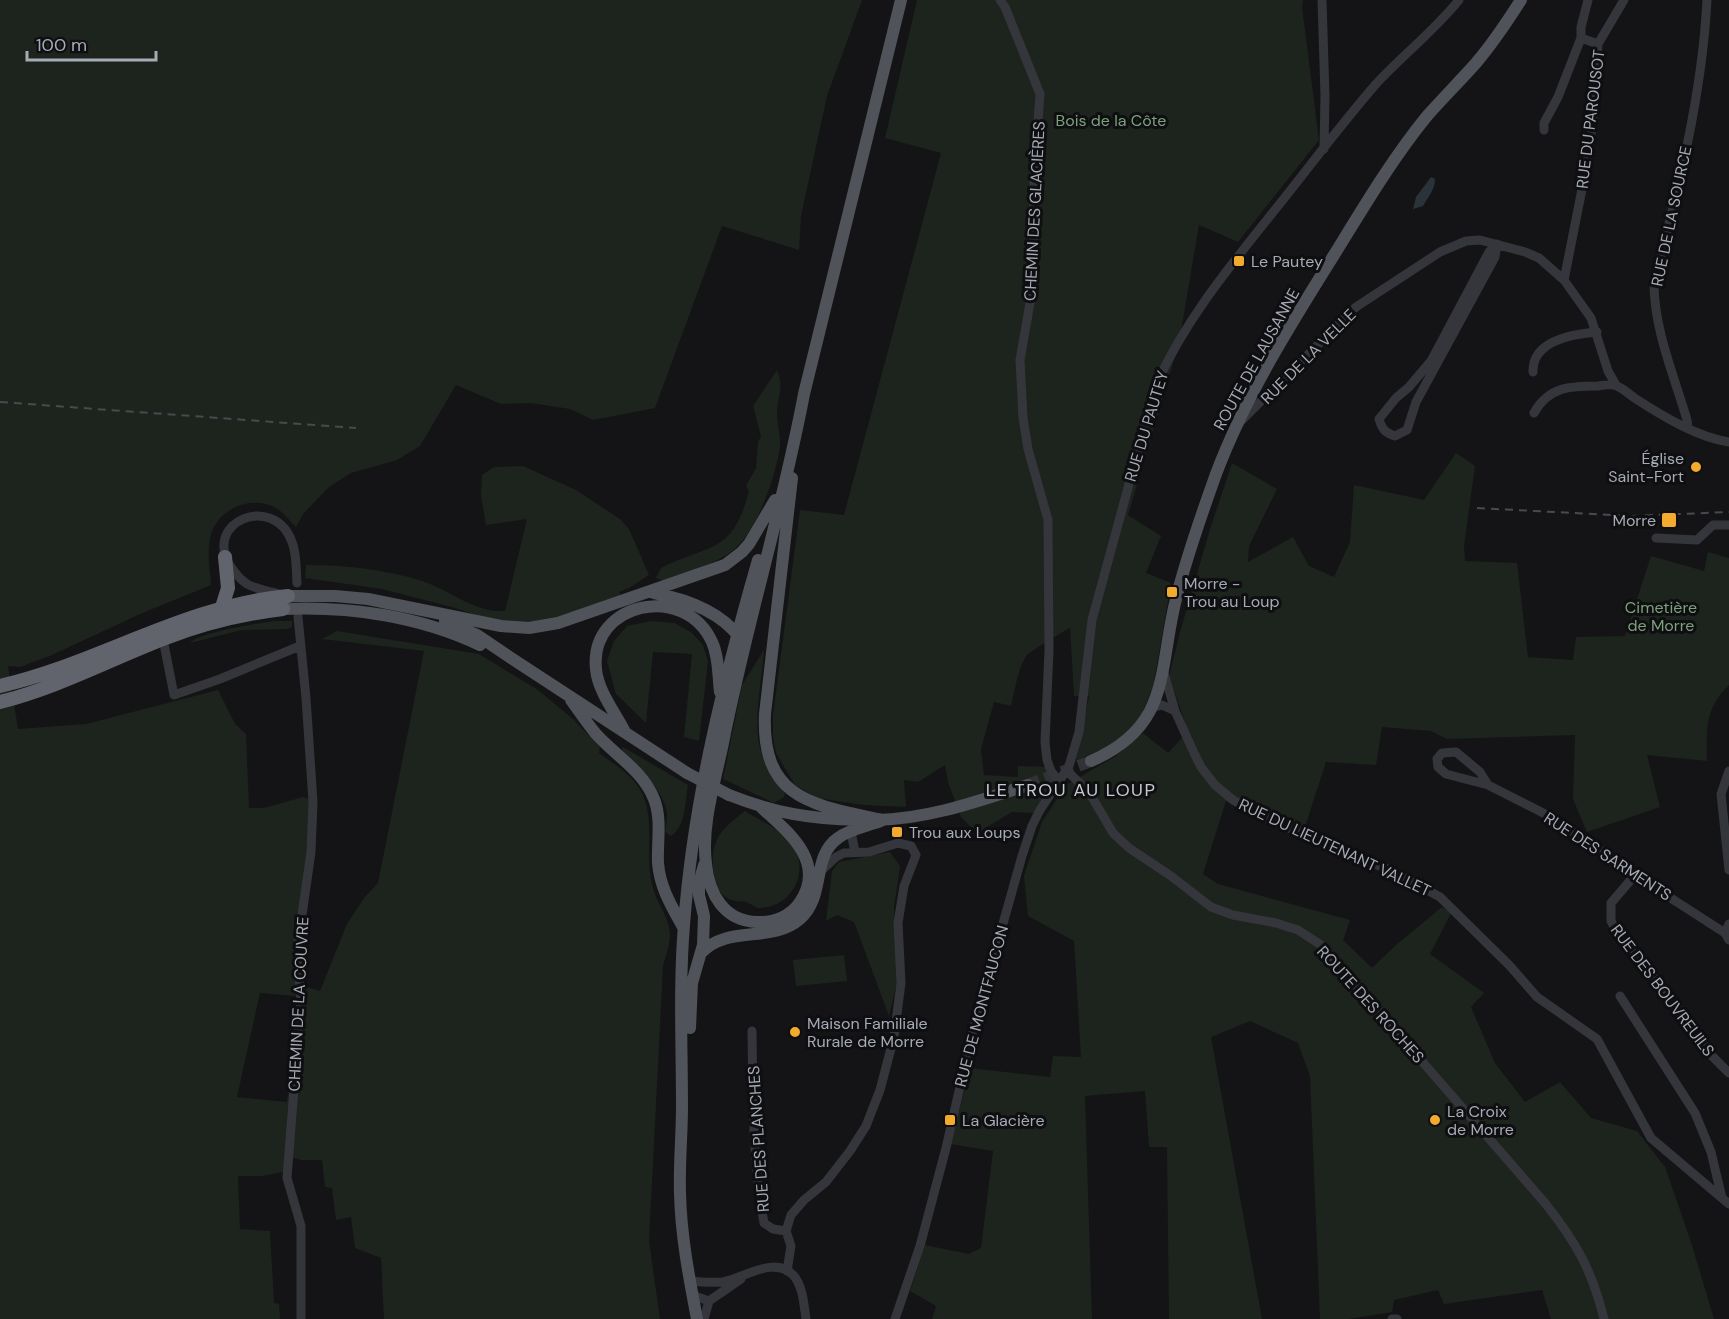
<svg xmlns="http://www.w3.org/2000/svg" width="1729" height="1319" viewBox="0 0 1729 1319" font-family="'DM Sans',sans-serif">
	<style>
		.green { fill: #1c241d; fill-rule: evenodd }
		.water { fill: #2a333a }
		.lines { fill: none; stroke-linecap: round; stroke-linejoin: round }
		.major-tunnel { stroke: #313236; stroke-width: 12; stroke-dasharray: 12 6; stroke-linecap: butt }
		.minor { stroke: #35363b; stroke-width: 9 }
		.major { stroke: #51535a; stroke-width: 12 }
		.highway { stroke: #61646c; stroke-width: 14 }
		.rail { stroke: #484a50; stroke-width: 2; stroke-dasharray: 8 6; stroke-linecap: butt }
		.major-bridge { stroke: #51535a; stroke-width: 12 }
		.poi-dot { fill: #f3ab2f; stroke: #0f0f11; stroke-width: 2 }
		.labels { text-anchor: middle; stroke-width: 6; stroke-linejoin: round; paint-order: stroke }
		.street-label { font-size: 16px; fill: #a6abb6; stroke: #0f0f11 }
		.park-label { font-size: 16px; fill: #7ca17d; stroke: #0f0f11 }
		.poi-label { font-size: 16px; fill: #a6abb6; stroke: #0f0f11; text-anchor: start }
		.neighbourhood-label { font-size: 18px; letter-spacing: 1.5px; fill: #c7cad2; stroke: #0f0f11 }
	</style>
	<rect width="100%" height="100%" fill="#141416"/>
	<path class="green" d="M0 0H862L827 96 801 216 799 250 722 226 655 408 593 420 570 409 531 403 501 404 456 385 420 446 397 460 351 473 329 487 304 513 296 527C290 521 283 512 276 508 251 494 214 510 210 539 207 553 210 570 211 585L140 614 52 655 20 667 8 666 18 729 86 724 218 690 235 724 246 734 249 808H264L303 797 315 801 300 947 304 986 320 991 347 924 364 898 378 883 424 651 322 639 337 631 479 654 538 690 573 719 600 747 599 753C614 764 633 775 642 793 656 822 644 857 653 888 657 903 670 919 670 935 670 945 665 957 663 966L649 1241 660 1319H384L381 1258 355 1248 351 1217 336 1220 332 1188 325 1187 322 1160H301L294 1158 283 1172 262 1176H238L240 1229 270 1231 274 1303 279 1304 280 1319H0ZM260 993 296 996C304 1015 291 1078 287 1102L237 1097Z
		M917 0H1303L1302 7 1319 140 1238 242 1199 225 1179 343 1128 515 1161 536 1146 573 1171 583 1153 688 1137 724 1108 747 1076 760 1089 696H1074L1070 628C1064 631 1029 652 1026 656 1017 671 1015 690 1011 706L994 702 981 749 984 775 1018 777V766L1047 767 1050 789 1034 813 1012 812 977 833 961 817 948 782 945 765 918 782 904 780 906 807 864 805 817 798 795 785 776 753 773 737V715L800 510 844 515 941 153 885 138Z
		M777 370C785 392 777 394 777 414 777 425 781 436 780 446 776 476 756 535 731 552 711 566 686 572 664 581L656 578 661 568C711 543 732 555 749 491L746 486 756 468 758 442 761 436 753 406Z
		M1456 453 1475 466 1464 546 1465 561 1517 563 1528 657 1573 660 1576 637 1625 636 1651 556 1704 571 1708 552 1729 558V685C1705 708 1706 730 1707 761L1647 755 1660 807 1587 832 1573 799 1575 735 1447 739 1431 731 1382 727 1376 765 1326 762 1304 830 1226 801 1203 874 1218 884 1350 920 1343 940 1372 968 1396 945 1442 907 1451 913 1430 954 1484 993 1471 1007 1495 1063 1525 1102 1560 1082 1591 1118 1637 1131 1665 1167 1690 1239 1714 1319H1551L1542 1290 1444 1304 1438 1290 1394 1300 1392 1312 1349 1319H1320L1310 1076 1298 1043 1250 1021 1211 1037 1262 1319H1169L1167 1147H1149L1145 1091 1085 1096 1092 1319H932L936 1306 910 1291 925 1245 969 1254 981 1248 993 1151 951 1144 970 1068 1050 1077 1053 1056 1081 1057 1074 941 1028 916 1024 876 1042 822 1066 785 1116 756 1143 733 1168 753 1188 731 1169 676 1180 632 1210 529 1232 463 1277 489 1249 546 1248 562 1293 537 1309 566 1334 577 1350 542 1354 485 1424 500Z
		M523 466 576 490 620 519 629 529 649 575 629 588 619 592 621 596 551 620 519 624 495 621 452 607 382 589 305 578 306 565C345 565 384 569 422 581 450 590 474 613 505 611L527 519 486 525 481 496 482 475 494 467Z
		M273 621H292V627L287 629 242 630 190 643C200 632 256 624 273 621Z
		M651 621 675 623 692 633 703 645 708 661 699 741 684 737 692 654 653 652 646 723 616 694 607 661 614 641 627 626Z
		M764 650C762 679 754 715 759 744 763 762 775 778 785 793L784 797 774 803 723 779 742 685Z
		M623 747 688 785C685 802 686 826 671 836L665 832C666 826 667 819 667 813 663 787 637 769 622 750Z
		M745 811C761 821 782 830 793 846 809 870 794 902 767 907 765 907 760 909 758 908 754 907 750 903 746 902 742 901 737 902 732 900 717 895 715 882 713 867 711 838 723 828 745 811Z
		M890 852 900 866 894 907 897 982 889 1016 854 922 837 915 826 921 832 871 839 862Z
		M844 955 847 981 796 986 793 960Z"/>
	<path class="water" d="M1431 177 1435 179C1435 190 1428 197 1423 206L1413 209 1416 197Z"/>
	<g class="lines">
		<path class="major-tunnel" d="M1028 785 1091 761"/>
		<path class="minor" d="M1000 0 1005 7 1040 94 1034 175 1033 286 1020 360 1023 418 1028 449 1048 520 1049 651 1045 742 1047 760 1051 771 1060 782
			M1322 0 1325 96 1324 149
			M1588 0 1581 27V38L1598 44
			M1544 130V123L1558 97 1581 38
			M1497 244 1495 257 1416 402 1407 430 1395 436C1385 433 1382 429 1379 419L1396 398 1409 387 1431 361 1489 252Z
			M1564 280 1588 159 1594 108 1598 44 1624 0
			M1533 372C1532 340 1573 334 1597 332
			M1534 413C1549 386 1571 386 1598 386 1604 385 1612 384 1617 386 1624 389 1630 395 1636 399 1664 417 1697 437 1729 442
			M1240 422 1356 307 1440 252 1466 241 1480 240 1525 252 1539 258 1564 280 1591 318 1608 371 1616 385
			M1688 428 1687 420C1674 375 1654 330 1654 283 1678 190 1702 96 1707 0
			M1656 538 1697 540 1713 525H1729
			M282 595C271 591 257 590 247 584 241 580 235 573 231 567 201 522 274 492 292 542 297 555 296 569 297 583
			M298 617 306 698 313 802 311 852 298 943V966L301 1000 287 1178 301 1226V1319
			M163 639 174 695 220 679 300 646
			M1164 673 1175 711 1194 753 1201 767 1215 785 1233 800 1265 818 1392 871 1440 897 1510 966 1537 997 1597 1039 1651 1138 1729 1204
			M1153 707 1162 705 1175 711
			M1067 771 1089 792 1113 833 1129 848 1171 876 1211 907 1233 915 1276 923 1298 930 1321 945 1545 1203C1576 1242 1592 1270 1604 1319
			M1729 771 1721 794 1729 870
			M1488 785 1480 772 1456 752 1442 753 1437 759 1438 767 1446 774 1488 785 1553 818 1635 875 1725 933
			M851 832 855 852
			M1635 875 1611 903V921L1617 932 1673 1001 1712 1056 1729 1073
			M1729 924 1725 933 1729 940
			M1620 996 1695 1113 1711 1152 1722 1198
			M752 1031C753 1095 752 1160 764 1223L773 1229 786 1231
			M787 1271 791 1246 786 1231 791 1215 804 1200 826 1182 850 1151 866 1126 880 1090 894 1037 901 983 898 923 904 886 916 855 911 846 898 843 869 852 844 853 836 857 820 872
			M689 1281C700 1282 711 1283 722 1282 743 1279 774 1255 793 1275 803 1285 804 1306 806 1319
			M692 1295 709 1301 741 1279
			M704 1319 709 1301
			M895 1319 920 1246 946 1148 972 1034 1022 856 1032 826 1040 810 1069 766 1079 732 1092 620 1156 385C1187 316 1235 260 1282 201 1313 162 1343 122 1376 84 1403 55 1434 31 1459 0
			M1392 1319H1397"/>
		<path class="major" d="M792 478 765 714C761 801 815 805 882 820
			M654 593C685 599 721 612 740 638
			M288 596H335L368 599 501 626 529 628 558 623 725 565 742 552 749 544 775 500
			M283 609C349 606 419 616 480 645
			M445 621 477 635 511 658 687 773
			M571 700C579 711 587 723 596 734 615 755 643 771 654 799 662 819 657 842 658 863 660 888 672 907 683 927
			M624 730C614 711 598 691 596 669 589 602 685 582 712 642 719 657 718 676 720 692
			M1091 761C1172 726 1158 670 1176 599 1186 559 1202 513 1216 474 1245 397 1290 325 1334 255 1363 208 1392 159 1427 116 1443 98 1460 81 1476 63 1493 43 1507 22 1521 0
			M729 795C775 813 809 819 859 820
			M762 808C788 832 827 862 800 902 791 916 774 923 757 922 724 921 709 894 706 864 701 825 715 782 723 743 746 626 782 511 804 394L901 0
			M876 820C929 819 978 801 1028 785
			M701 953C728 924 771 944 800 919 826 896 811 857 838 838 850 829 868 826 881 821
			M690 1028 692 983 703 945 704 916 699 895V883L704 865
			M697 1319C689 1277 681 1236 680 1193 679 1164 682 1135 682 1107 682 1046 679 985 684 925 693 801 724 679 758 560"/>
		<path class="highway" d="M222 607 228 588 225 557
			M0 686C100 663 183 606 288 596
			M0 702C56 688 109 660 163 639 201 624 241 614 283 609"/>
		<path class="rail" d="M0 402 356 428
			M1477 508 1631 516 1729 512"/>
		<path class="major-bridge" d="M687 773 729 795"/>
	</g>
	<g class="poi-dot">
		<rect x="1233" y="255" width="12" height="12" rx="3"/>
		<circle cx="1696" cy="467" r="6"/>
		<rect x="1661" y="512" width="16" height="16" rx="3"/>
		<rect x="1166" y="586" width="12" height="12" rx="3"/>
		<rect x="891" y="826" width="12" height="12" rx="3"/>
		<circle cx="795" cy="1032" r="6"/>
		<rect x="944" y="1114" width="12" height="12" rx="3"/>
		<circle cx="1435" cy="1120" r="6"/>
	</g>
	<g class="labels">
		<g class="street-label">
			<text transform="translate(1590 119) rotate(-83)" y="6">RUE DU PAROUSOT</text>
			<text transform="translate(1034 211) rotate(-87)" y="6">CHEMIN DES GLACIÈRES</text>
			<text transform="translate(1671 216) rotate(-78)" y="6">RUE DE LA SOURCE</text>
			<text transform="translate(1308 356) rotate(-45)" y="6">RUE DE LA VELLE</text>
			<text transform="translate(1256 359) rotate(-61)" y="6">ROUTE DE LAUSANNE</text>
			<text transform="translate(1146 426) rotate(-73)" y="6">RUE DU PAUTEY</text>
			<text transform="translate(1335 847) rotate(25)" y="6">RUE DU LIEUTENANT VALLET</text>
			<text transform="translate(1608 856) rotate(33)" y="6">RUE DES SARMENTS</text>
			<text transform="translate(1663 990) rotate(53)" y="6">RUE DES BOUVREUILS</text>
			<text transform="translate(298 1004) rotate(-87)" y="6">CHEMIN DE LA COUVRE</text>
			<text transform="translate(1371 1004) rotate(48)" y="6">ROUTE DES ROCHES</text>
			<text transform="translate(981 1006) rotate(-75)" y="6">RUE DE MONTFAUCON</text>
			<text transform="translate(758 1139) rotate(-94)" y="6">RUE DES PLANCHES</text>
		</g>
		<g class="park-label">
			<text x="1111" y="126">Bois de la Côte</text>
			<text x="1661" y="613">Cimetière<tspan x="1661" dy="18">de Morre</tspan></text>
		</g>
		<g class="poi-label">
			<text x="1251" y="267">Le Pautey</text>
			<text x="1684" y="464" text-anchor="end">Église<tspan x="1684" dy="18">Saint-Fort</tspan></text>
			<text x="1656" y="526" text-anchor="end">Morre</text>
			<text x="1184" y="589">Morre -<tspan x="1184" dy="18">Trou au Loup</tspan></text>
			<text x="909" y="838">Trou aux Loups</text>
			<text x="807" y="1029">Maison Familiale<tspan x="807" dy="18">Rurale de Morre</tspan></text>
			<text x="1447" y="1117">La Croix<tspan x="1447" dy="18">de Morre</tspan></text>
			<text x="962" y="1126">La Glacière</text>
		</g>
		<g class="neighbourhood-label">
			<text x="1071" y="796">LE TROU AU LOUP</text>
		</g>
	</g>
	<path d="M27 51v9h129v-9" fill="none" stroke="#a6abb6" stroke-width="3"/>
	<text x="36" y="51" font-size="18" fill="#a6abb6" stroke="#0f0f11" stroke-width="4.5" paint-order="stroke">100 m</text>
</svg>
